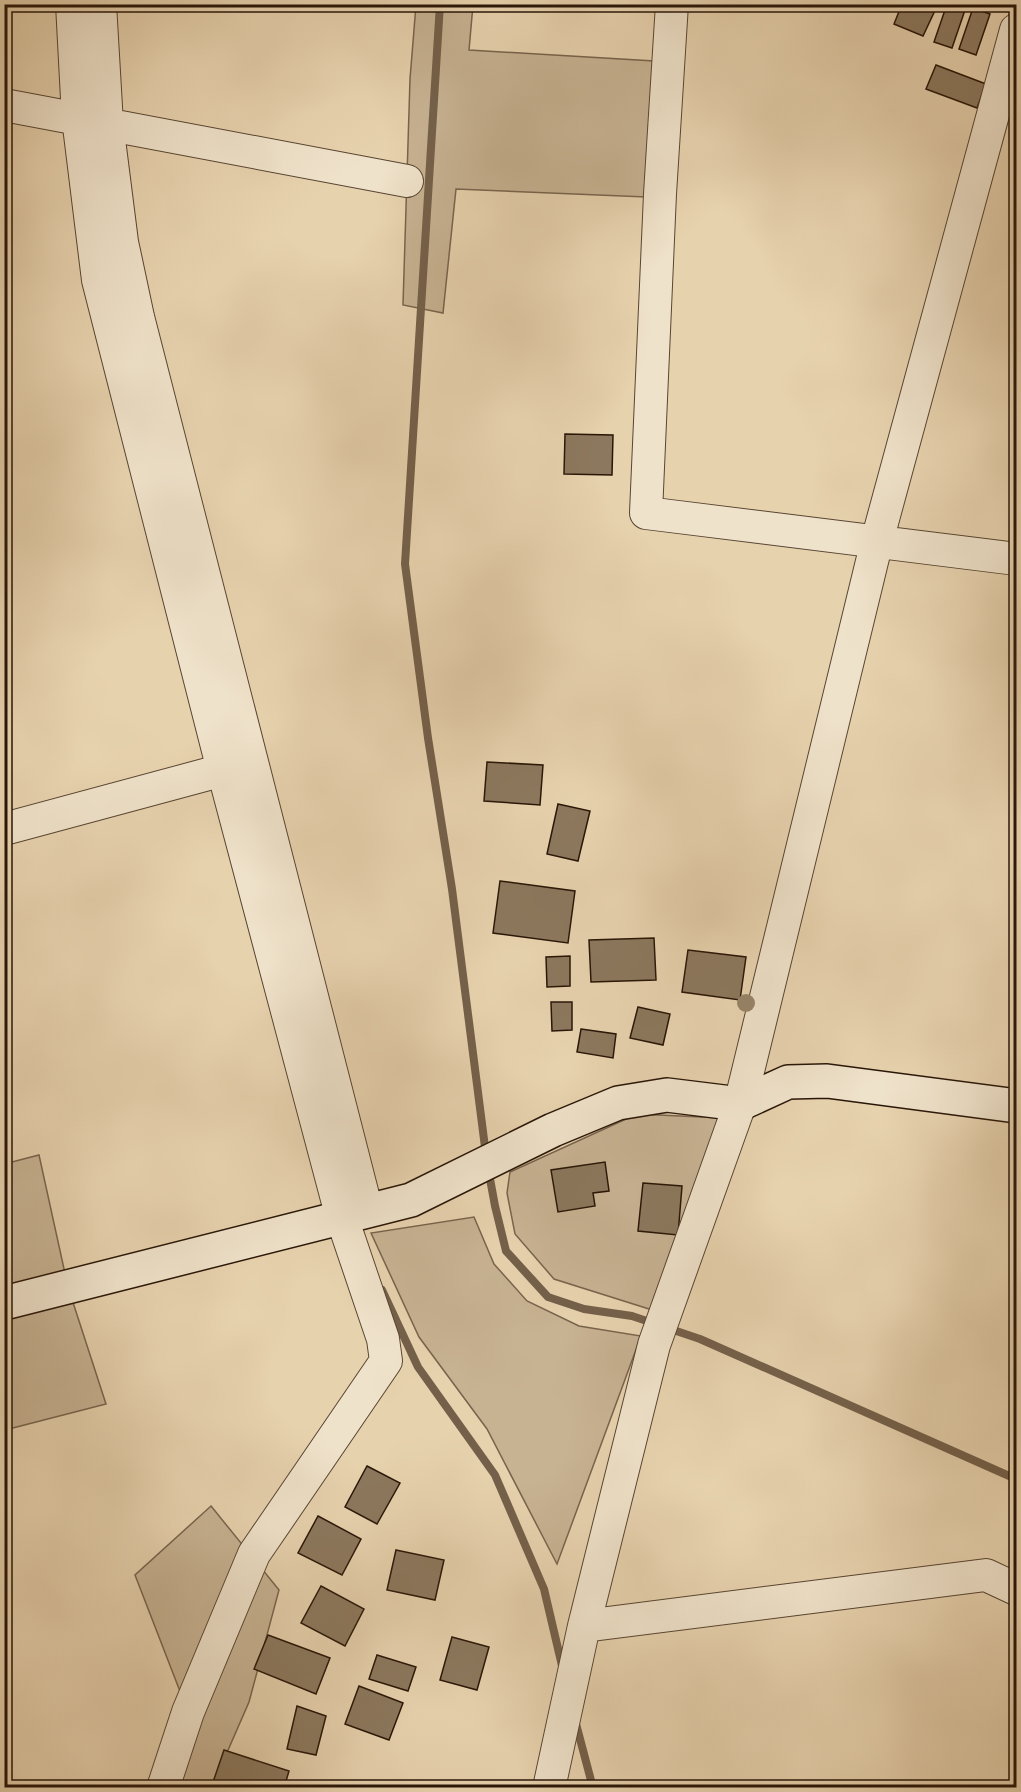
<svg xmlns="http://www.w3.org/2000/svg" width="1021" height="1792" viewBox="0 0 1021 1792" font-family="'IM FELL Double Pica',serif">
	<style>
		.green { fill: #c7b292; stroke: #78644d; stroke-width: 1.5 }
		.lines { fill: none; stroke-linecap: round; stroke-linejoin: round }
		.stream { stroke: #74604a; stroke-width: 8 }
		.building { fill: #8c785e; stroke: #291608; stroke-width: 1.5 }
		.street-casing { stroke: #584532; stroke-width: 34 }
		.secondary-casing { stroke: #291608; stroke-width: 36 }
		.street { stroke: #efe2ca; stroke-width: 32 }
		.secondary { stroke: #efe2ca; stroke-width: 33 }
		.tree { fill: #988469 }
	</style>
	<rect width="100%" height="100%" fill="#e7d2ae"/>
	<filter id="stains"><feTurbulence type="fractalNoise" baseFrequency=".00333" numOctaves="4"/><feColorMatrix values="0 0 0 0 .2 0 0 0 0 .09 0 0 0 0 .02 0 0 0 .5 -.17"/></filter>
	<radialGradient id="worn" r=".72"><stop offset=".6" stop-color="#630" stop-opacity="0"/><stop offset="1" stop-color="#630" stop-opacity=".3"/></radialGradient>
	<path class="green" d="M416 5H473L469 50 654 61 646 197 456 189 443 313 403 305 410 79Z
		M637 1114 723 1118 665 1314 554 1279 515 1234 507 1193 510 1172Z
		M39 1155 68 1287 106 1404 5 1430 4 1164Z
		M474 1217 494 1264 527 1301 579 1326 641 1336 557 1564 487 1429 419 1337 371 1233Z
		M211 1506 279 1590 249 1702 212 1787H169L188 1712 135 1575Z"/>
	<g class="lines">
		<path class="stream" d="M440 4 405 564 428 738 452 889 486 1155
			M488 1168 495 1206 506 1251 548 1297 584 1309 632 1316 700 1339 1016 1479
			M382 1290 418 1367 495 1475 544 1589 563 1670
			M575 1720 593 1788"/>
	</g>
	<path class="building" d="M902 4H938L923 36 894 24Z
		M947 4 966 7 952 48 934 42Z
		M973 8 990 14 976 55 959 49Z
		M936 65 986 84 977 108 926 89Z
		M565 434 613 435 612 475 564 474Z
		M487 762 543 765 540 805 484 801Z
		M558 804 590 811 578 861 547 854Z
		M500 881 575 891 568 943 493 933Z
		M654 938 656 980 591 982 589 940Z
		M688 950 746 957 740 1000 682 992Z
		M570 956V986L547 987 546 957Z
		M551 1002H572V1030L552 1031Z
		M638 1007 670 1014 663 1045 630 1038Z
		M581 1029 616 1034 613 1058 577 1052Z
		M605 1162 609 1191 593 1193 595 1206 558 1212 551 1170Z
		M643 1183 682 1186 678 1235 638 1231Z
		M367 1466 400 1483 377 1524 345 1507Z
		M318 1516 361 1539 342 1575 298 1553Z
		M396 1550 444 1560 435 1600 387 1590Z
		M321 1586 364 1609 345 1646 301 1623Z
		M268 1635 330 1658 316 1694 254 1669Z
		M452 1637 489 1647 477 1690 440 1680Z
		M377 1655 416 1667 408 1691 369 1679Z
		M359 1686 403 1703 389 1740 345 1724Z
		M297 1706 326 1716 316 1755 287 1749Z
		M224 1750 289 1771 284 1788H211Z
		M338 1781 353 1788H335Z"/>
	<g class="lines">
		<g class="street-casing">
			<path id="street" d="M72 4 78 118 98 280 223 770 342 1218 383 1339 386 1361 254 1554 188 1712 163 1788
				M100 4 107 124 122 242 138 317 367 1211
				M672 4 660 194 646 513 1016 559
				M4 105 407 181
				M4 829 223 770
				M584 1626 986 1575 1016 1589
				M549 1788 584 1626 654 1345 740 1104 877 541 1016 30"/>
		</g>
		<g class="secondary-casing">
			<path id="secondary" d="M4 1303 411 1200 553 1130 618 1103 667 1095 740 1104 788 1082 827 1081 1016 1106"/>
		</g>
		<use href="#street" class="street"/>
		<use href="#secondary" class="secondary"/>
	</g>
	<circle class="tree" cx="746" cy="1003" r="9"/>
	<rect width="1021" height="1792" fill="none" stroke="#e7d2ae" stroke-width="24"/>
	<rect x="6" y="6" width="1009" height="1780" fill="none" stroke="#291608" stroke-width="3"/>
	<rect x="12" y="12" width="997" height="1768" fill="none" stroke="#291608" stroke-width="1.5"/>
	<rect width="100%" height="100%" filter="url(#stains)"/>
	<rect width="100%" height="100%" fill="url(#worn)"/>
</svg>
